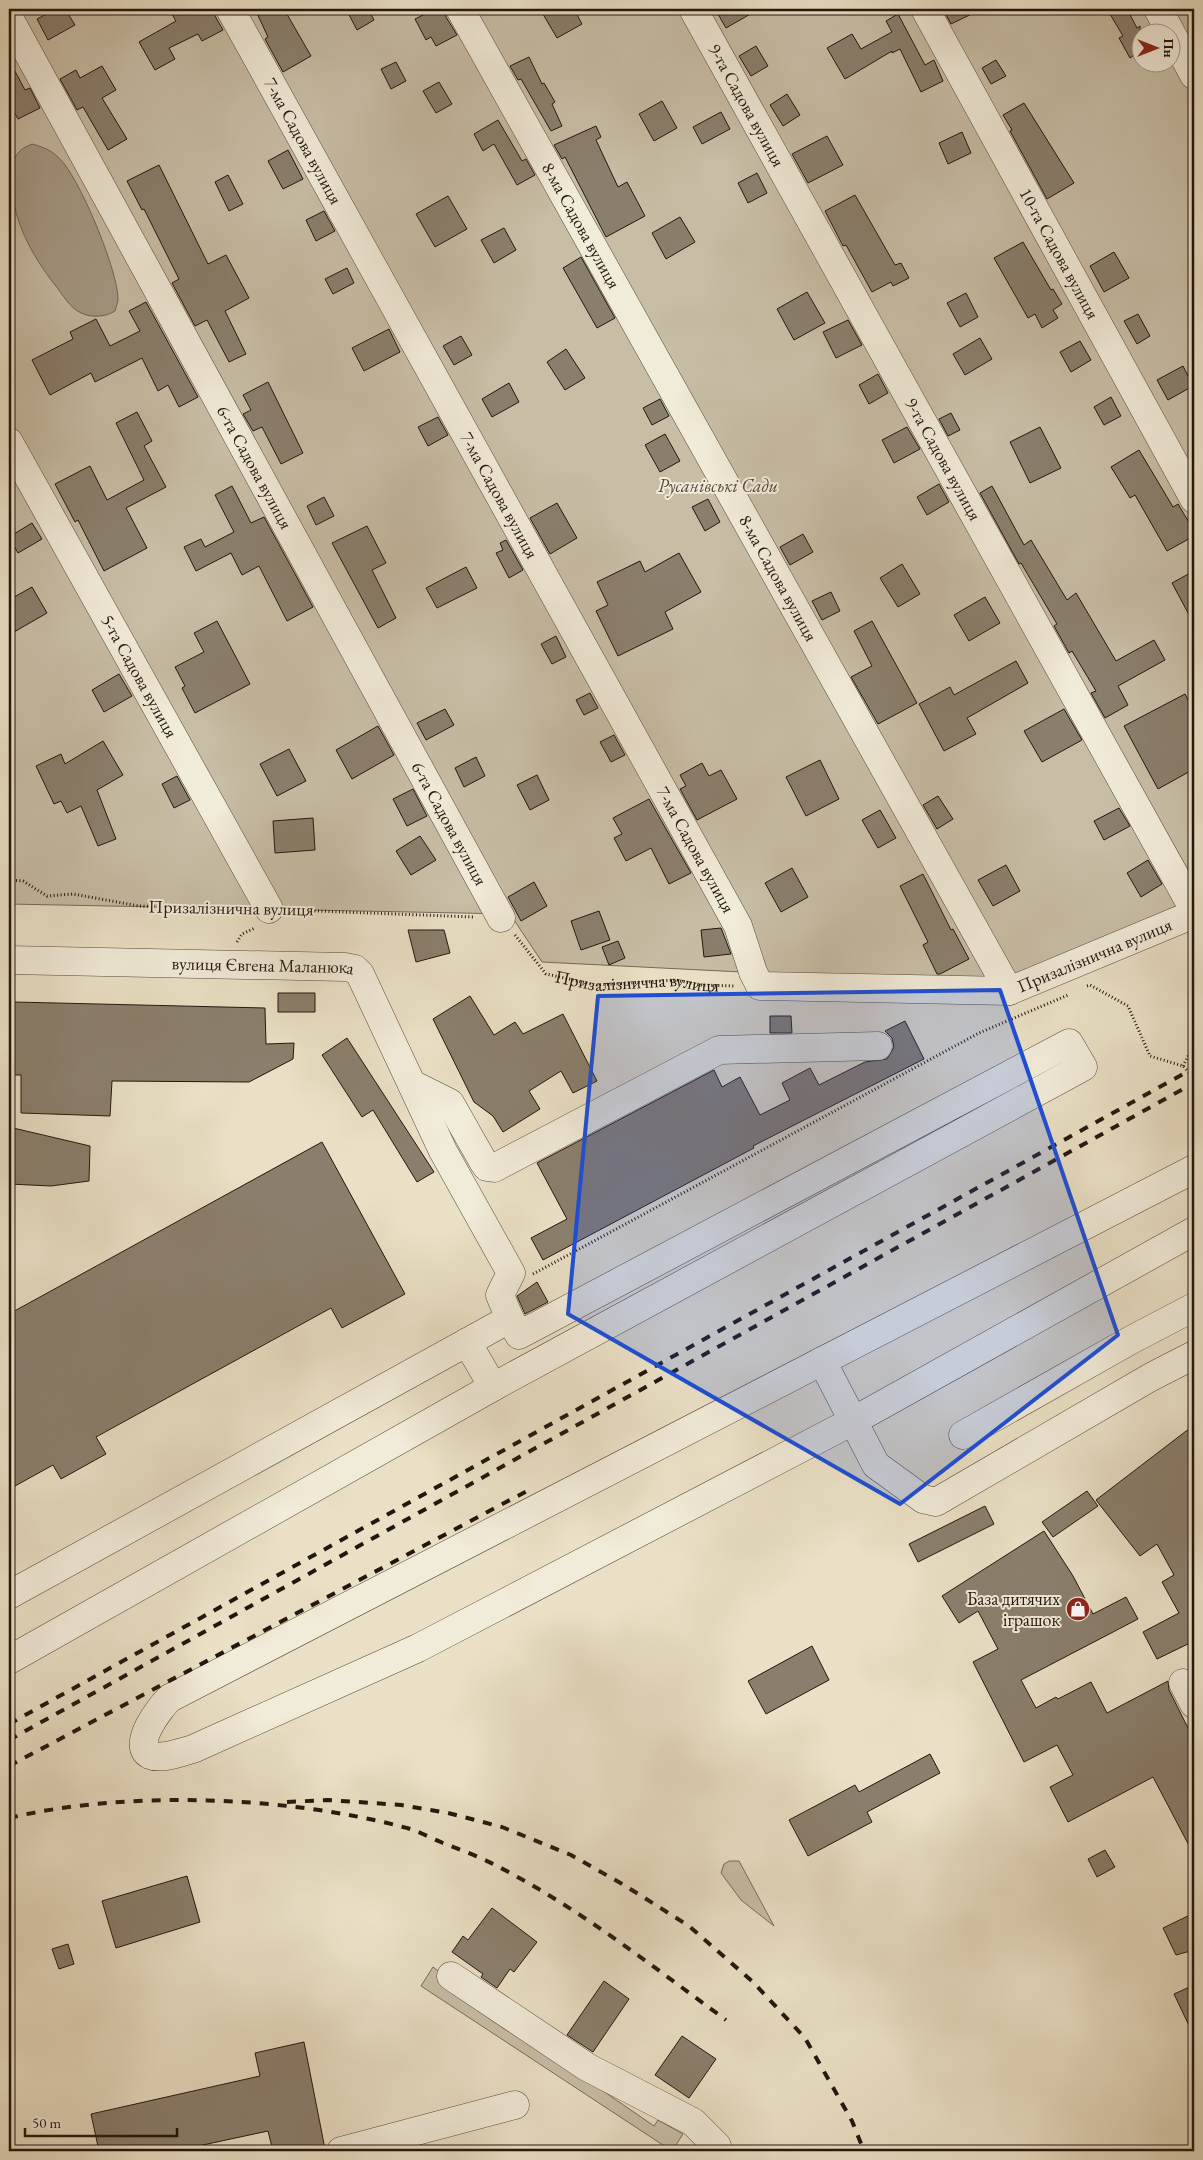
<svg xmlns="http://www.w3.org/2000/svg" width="1203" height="2160" viewBox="0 0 1203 2160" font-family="'EB Garamond',serif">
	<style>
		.green { fill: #c8bea6; stroke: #766a5a; fill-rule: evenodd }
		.water { fill: #a69b87; stroke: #726657 }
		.building { fill: #8a7f6d; stroke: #23160e }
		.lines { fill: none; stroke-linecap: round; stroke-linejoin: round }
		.minor-casing { stroke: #55483c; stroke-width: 29 }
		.path { stroke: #23160e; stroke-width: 3; stroke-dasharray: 1 2.5; stroke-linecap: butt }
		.minor { stroke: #f1ebd9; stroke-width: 28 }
		.rail { stroke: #23160e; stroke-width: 4; stroke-dasharray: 9 9; stroke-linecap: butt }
		.marked { fill: #1d4ed8; fill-opacity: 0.2; stroke: #1d4ed8; stroke-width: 4; stroke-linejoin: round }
		.labels { text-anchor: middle; stroke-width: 4; stroke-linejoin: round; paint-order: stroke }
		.street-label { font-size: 18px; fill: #23160e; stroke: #f1ebd9 }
		.park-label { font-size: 18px; font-style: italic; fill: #55483c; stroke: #f1ebd9 }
		.poi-label { font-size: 18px; fill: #23160e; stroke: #f1ebd9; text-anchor: end }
	</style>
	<rect width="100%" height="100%" fill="#eae0c5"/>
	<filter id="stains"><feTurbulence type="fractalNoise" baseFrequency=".004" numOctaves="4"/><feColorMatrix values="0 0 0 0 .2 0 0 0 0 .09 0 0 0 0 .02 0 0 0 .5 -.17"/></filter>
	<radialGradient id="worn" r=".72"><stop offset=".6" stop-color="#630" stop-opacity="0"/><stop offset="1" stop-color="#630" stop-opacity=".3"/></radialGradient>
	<path class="green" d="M9 9H1194V899L1018 976 981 984 542 962 510 914 9 904ZM1140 32H1170V62H1140Z
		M729 1861H739L774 1926 741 1900 721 1873 724 1864Z
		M433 1967 551 2055 654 2126 658 2120 683 2134 672 2151 421 1986Z"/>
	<path class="water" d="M32 144C43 147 51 150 59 158 79 176 119 273 118 300 117 304 116 308 115 311 106 317 91 318 81 313 70 308 63 295 55 285 31 254 13 221 11 181 11 171 12 159 19 152 22 148 28 146 32 144Z"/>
	<path class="building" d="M56 9H65L75 25 48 40 37 19Z
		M169 9H211L223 30 202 41 198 34 169 48 175 59 155 70 139 42 176 21Z
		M255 9H284L311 56 283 72 265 39 268 37Z
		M346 9H368L374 20 357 30Z
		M435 9H444L446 17 457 35 436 46 431 37 426 40 415 19Z
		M540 9H574L582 24 557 38Z
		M715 9H759L726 28Z
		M943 9H982L951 24Z
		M1107 9H1127L1137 28 1140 26V66L1134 55 1130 58 1119 38 1123 36Z
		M898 14 925 65 934 60 943 81 921 92 900 49 892 53V51L845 79 827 48 852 34 861 49 892 32 886 21Z
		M756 46 768 66 751 76 739 56Z
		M529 57 542 84 544 83 555 102 552 104 562 126 551 131 521 79 518 80 510 66Z
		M9 60 25 90 30 88 40 108 18 119 9 102Z
		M996 60 1006 76 991 84 982 68Z
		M396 62 406 81 391 89 381 69Z
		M102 66 116 90 102 98 127 139 108 150 83 107 77 110 60 79 76 70 80 78Z
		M439 82 452 104 436 113 423 91Z
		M787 94 800 115 783 126 770 105Z
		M662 101 677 128 654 141 639 114Z
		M1024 103 1074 183 1047 199 1010 131 1012 130 1003 115Z
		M721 112 730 129 702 144 693 127Z
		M498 120 522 161 526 159 535 175 517 185 494 144 483 151 474 134Z
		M596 126 601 137 596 140 618 187 627 182 645 216 606 237 565 157 562 159 554 145Z
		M962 132 971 153 948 164 939 143Z
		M827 136 843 165 808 183 792 154Z
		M288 150 303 179 283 189 268 161Z
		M159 165 208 264 226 255 249 298 225 311 246 354 229 362 207 320 195 326 172 283 179 279 144 209 142 210 127 181Z
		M757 173 767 193 748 203 738 183Z
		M228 175 243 204 229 211 215 182Z
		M855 195 895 265 901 263 909 278 893 286 891 282 872 292 846 245 843 246 825 211Z
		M448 196 467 229 435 247 416 214Z
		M324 211 335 231 316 241 306 220Z
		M680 217 695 242 666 259 652 233Z
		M504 228 516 250 494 263 481 240Z
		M1023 242 1051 290 1053 289 1062 304 1053 310 1058 318 1042 328 1035 314 1028 318 994 258Z
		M1114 252 1129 278 1104 292 1090 266Z
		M581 257 615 318 597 328 563 268Z
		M347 268 354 283 333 294 325 279Z
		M807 292 825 323 794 340 777 309Z
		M966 293 978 317 960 327 947 303Z
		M146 302 198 397 179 407 168 385 158 391 142 358 95 382 91 373 50 395 32 360 73 339 70 332 96 319 110 346 140 331 129 311Z
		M1138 314 1150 336 1137 344 1124 321Z
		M848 320 862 345 836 358 823 332Z
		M389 329 400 352 364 371 352 348Z
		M461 336 472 355 454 365 443 346Z
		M980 338 992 359 965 375 953 354Z
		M1080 341 1091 360 1071 372 1060 352Z
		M566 349 585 378 565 390 547 362Z
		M1183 366 1193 386 1168 400 1157 380Z
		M878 374 888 393 869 404 859 385Z
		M268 382 303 453 281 464 262 427 253 431 243 414 251 410 243 395Z
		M509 383 519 402 492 417 482 399Z
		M1111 397 1121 416 1104 425 1094 407Z
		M660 399 669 416 652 425 643 408Z
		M137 412 152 441 144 446 166 487 126 508 147 548 104 571 78 520 75 522 55 484 90 466 107 500 144 480 116 423Z
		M951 413 960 430 948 436 939 419Z
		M438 417 448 435 428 446 418 427Z
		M907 427 920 449 894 463 882 440Z
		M1040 427 1061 468 1030 483 1010 442Z
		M665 434 680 461 660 472 645 445Z
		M1139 450 1173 507 1178 504 1194 531V536L1167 551 1135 495 1130 498 1111 467Z
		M939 484 949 502 927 515 917 497Z
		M232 486 251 523 264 517 313 607 287 621 259 566 242 575 231 553 196 571 184 547 201 539 205 547 234 532 215 495Z
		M992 486 1024 545 1031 540 1067 600 1076 593 1116 661 1154 640 1165 660 1118 686 1128 705 1105 718 1091 693 1096 691 1072 651 1069 653 1054 626 1057 624 1021 563 1019 564 980 493Z
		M324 497 334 516 316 525 307 506Z
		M708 499 720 522 705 531 692 507Z
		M557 503 577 538 550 554 530 518Z
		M32 523 42 539 18 553 9 537Z
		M367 526 386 563 372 570 396 618 378 628 332 543Z
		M803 534 813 552 790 565 780 547Z
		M506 540 523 570 509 578 496 553 503 550 500 543Z
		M679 553 701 592 665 612 673 629 618 656 596 611 608 605 597 582 640 561 645 572Z
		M902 564 920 594 898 607 880 578Z
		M466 567 477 588 437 608 426 588Z
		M1194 571V624L1172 583Z
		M32 587 47 613 14 632 9 624V600Z
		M831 592 840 611 822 620 812 601Z
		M985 597 1000 623 969 641 954 615Z
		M217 621 250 684 195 713 182 688 185 686 175 667 204 652 194 633Z
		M872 621 917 703 878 724 851 677 872 666 854 631Z
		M556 636 566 657 552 664 541 644Z
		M1016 661 1028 683 967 718 976 734 944 751 919 704 950 687 954 695Z
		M119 674 132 696 104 712 92 690Z
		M590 693 598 708 584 715 576 700Z
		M1185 694 1194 712V769L1158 789 1124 726Z
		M445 709 454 725 426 740 417 723Z
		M1064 709 1082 740 1042 762 1024 731Z
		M378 726 394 755 352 779 336 750Z
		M614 735 625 755 611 762 600 742Z
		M103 741 123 775 97 790 116 839 98 846 81 806 67 813 61 801 54 804 36 766 61 754 65 764Z
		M289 749 306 781 277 796 260 764Z
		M476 757 485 776 464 787 455 768Z
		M820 760 839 799 806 816 786 777Z
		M702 763 709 776 721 770 737 799 697 820 680 789 686 786 680 775Z
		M537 775 549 800 530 810 517 785Z
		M177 776 190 800 174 808 162 784Z
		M413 789 427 816 407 826 393 799Z
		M938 796 953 819 937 829 923 805Z
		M649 799 691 873 669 884 651 848 626 861 614 838 622 834 613 818Z
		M1119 808 1130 826 1104 840 1094 821Z
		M880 810 896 838 878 848 862 820Z
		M313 818 315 850 275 853 273 821Z
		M420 836 436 860 411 875 396 851Z
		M1148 860 1162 884 1141 897 1127 873Z
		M1006 865 1020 891 993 906 978 880Z
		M792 868 808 897 781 912 765 883Z
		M923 874 951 930 953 929 969 959 940 974H937L923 945 928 942 900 886Z
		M534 882 547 906 521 921 508 897Z
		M599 911 610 940 581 950 571 921Z
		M721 928 731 954 704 957 701 930Z
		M408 930H444L450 953 416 962Z
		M618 941 625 958 609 965 602 947Z
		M278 993H315V1012H278Z
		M470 996 494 1035 515 1022 523 1034 563 1014 597 1081 573 1093 561 1071 529 1091 540 1109 503 1132 493 1116 474 1102 433 1019Z
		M14 1002 265 1008 266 1044 294 1043 293 1059 249 1082 112 1081 110 1116 21 1113V1075H9V1009Z
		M770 1016H791L792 1033H770Z
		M905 1021 924 1059 753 1146 754 1148 543 1260 531 1238 567 1219 537 1163 714 1070 722 1087 740 1077 760 1115 790 1100 782 1083 810 1068 819 1085 865 1062 887 1059 894 1047 892 1038 885 1031Z
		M347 1038 434 1172 417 1182 373 1110 362 1117 322 1055Z
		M9 1127 90 1146 89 1181 51 1186 9 1184Z
		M322 1142 405 1294 342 1328 331 1308 96 1437 106 1454 61 1479 53 1465 15 1486 9 1475V1314Z
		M537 1282 548 1302 525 1314 517 1296Z
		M1194 1425V1641L1157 1659 1143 1632 1179 1613 1162 1582 1174 1575 1157 1544 1140 1556 1096 1500Z
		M1087 1491 1098 1506 1053 1537 1042 1522Z
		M985 1506 994 1524 918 1562 909 1544Z
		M1044 1531 1073 1576 1093 1614 1126 1597 1138 1619 1021 1680 1036 1708 1056 1697 1058 1699 1091 1682 1107 1713 1168 1681 1169 1690 1194 1740V1855L1153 1777 1068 1822 1050 1787 1073 1775 1057 1745 1024 1762 973 1662 998 1649 978 1611 959 1623 942 1596Z
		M812 1646 829 1680 766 1714 748 1681Z
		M930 1754 940 1773 867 1812 872 1822 808 1856 789 1820 855 1785 859 1792Z
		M1105 1850 1115 1867 1097 1877 1088 1859Z
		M187 1876 200 1922 116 1948 102 1901Z
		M492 1908 537 1942 514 1972 510 1969 497 1988 481 1977 483 1974 452 1952 463 1936 468 1940Z
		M1194 1913V1950L1176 1955 1163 1928Z
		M68 1944 74 1964 59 1969 52 1949Z
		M604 1981 629 1999 593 2052 567 2035Z
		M1194 1985V2036L1174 1994Z
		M682 2036 716 2059 689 2098 655 2075Z
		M304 2042 325 2149 313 2151H273L268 2131 175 2151H99L91 2114 260 2076 255 2053Z"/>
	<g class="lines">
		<g class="minor-casing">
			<g id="minor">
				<path id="s2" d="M230 9 738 926 753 972 760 986 1009 991 1194 914"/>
				<path id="s3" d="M460 9 1009 991"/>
				<path id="s4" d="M693 9 1194 910"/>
				<path id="s5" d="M925 9 1194 499"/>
				<path d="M1158 9 1194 75"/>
				<path id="s6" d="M9 18 501 918"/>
				<path id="s7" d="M9 442 269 909"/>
				<path id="s8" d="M9 960 345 967 355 969 360 974 443 1151 511 1273 500 1295 509 1317 502 1323 9 1595"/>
				<path d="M412 1084 450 1103 484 1163 487 1167 494 1168 719 1050 878 1046"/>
				<path d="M1194 1169 170 1698C160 1707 131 1745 150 1755 162 1760 181 1752 193 1749L418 1648 853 1421 1194 1231"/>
				<path d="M822 1361 876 1465 923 1499 936 1502 1151 1377 1194 1355"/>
				<path d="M493 1387 1083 1067 1069 1043 519 1335 509 1317"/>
				<path d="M963 1435 1131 1340 1194 1307"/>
				<path d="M9 1660 493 1387 467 1342"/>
				<path d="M1183 1683 1194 1704"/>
				<path d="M451 1976 587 2067 693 2122 717 2146 718 2151"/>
				<path d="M341 2151 515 2105"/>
			</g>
		</g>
		<g class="path">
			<path d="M9 880 23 881 47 896 73 894 139 906 242 909"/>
			<path d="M290 910 474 917"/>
			<path id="s1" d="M515 935 546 974 596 985 676 980 701 985 735 986"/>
			<path d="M237 942 242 934 255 928"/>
			<path d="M1087 986 1090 985 1128 1006 1150 1056 1183 1066 1194 1078"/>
			<path d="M1183 1066 1194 1045"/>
			<path d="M533 1274 979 1033 1068 995"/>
		</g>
		<use href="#minor" class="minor"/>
		<path class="rail" d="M9 1724 1194 1068
			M9 1740 1194 1083
			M9 1766 527 1491
			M287 1802 328 1800 401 1805 448 1813 502 1827 571 1855 624 1885 689 1926 753 1982 805 2038 852 2121 864 2151
			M9 1818C127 1790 286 1796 403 1827 417 1830 430 1838 443 1843 461 1850 480 1857 497 1866 579 1908 652 1966 726 2020"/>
	</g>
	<path class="marked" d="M1000 990 1118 1335 900 1504 568 1314 598 996Z"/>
	<defs>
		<g id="shop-disc" transform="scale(1.25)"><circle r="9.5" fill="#8f2418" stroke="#f1ebd9"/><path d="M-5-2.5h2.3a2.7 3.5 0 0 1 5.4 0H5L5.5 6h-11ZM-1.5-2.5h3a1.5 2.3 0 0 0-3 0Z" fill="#fff"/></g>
	</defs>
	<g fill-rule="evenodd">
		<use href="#shop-disc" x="1078" y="1609"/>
	</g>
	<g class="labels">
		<g class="street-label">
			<text dy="6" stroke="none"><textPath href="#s4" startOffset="110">9-та Садова вулиця</textPath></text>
			<text dy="6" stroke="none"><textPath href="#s2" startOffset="151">7-ма Садова вулиця</textPath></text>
			<text dy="6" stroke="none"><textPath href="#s3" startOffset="248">8-ма Садова вулиця</textPath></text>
			<text dy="6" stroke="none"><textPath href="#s5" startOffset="279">10-та Садова вулиця</textPath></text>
			<text dy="6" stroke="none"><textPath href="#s4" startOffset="515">9-та Садова вулиця</textPath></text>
			<text dy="6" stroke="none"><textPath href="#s6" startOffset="512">6-та Садова вулиця</textPath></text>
			<text dy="6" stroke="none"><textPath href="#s2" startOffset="556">7-ма Садова вулиця</textPath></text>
			<text dy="6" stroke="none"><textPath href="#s3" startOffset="652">8-ма Садова вулиця</textPath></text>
			<text dy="6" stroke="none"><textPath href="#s7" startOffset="268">5-та Садова вулиця</textPath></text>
			<text dy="6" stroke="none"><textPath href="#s6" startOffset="918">6-та Садова вулиця</textPath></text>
			<text dy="6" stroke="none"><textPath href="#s2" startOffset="961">7-ма Садова вулиця</textPath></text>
			<text transform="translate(231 908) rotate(1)" y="6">Призалізнична вулиця</text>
			<text dy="6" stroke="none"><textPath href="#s2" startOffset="1454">Призалізнична вулиця</textPath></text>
			<text dy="6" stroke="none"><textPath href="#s8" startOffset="254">вулиця Євгена Маланюка</textPath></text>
			<text dy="6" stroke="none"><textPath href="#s1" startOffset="142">Призалізнична вулиця</textPath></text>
		</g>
		<g class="park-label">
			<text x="718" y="492">Русанівські Сади</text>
		</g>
		<g class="poi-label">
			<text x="1060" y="1605">База дитячих<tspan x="1060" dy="21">іграшок</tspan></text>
		</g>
	</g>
	<rect width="1203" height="2160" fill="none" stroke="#eae0c5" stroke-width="30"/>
	<rect x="10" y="10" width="1183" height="2140" fill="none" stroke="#23160e" stroke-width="2.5"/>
	<rect x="15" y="15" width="1173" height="2130" fill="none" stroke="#23160e"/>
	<g transform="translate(1156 48) rotate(90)"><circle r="24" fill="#f1ebd9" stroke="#9f9688"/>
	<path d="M0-4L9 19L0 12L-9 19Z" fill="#8f2418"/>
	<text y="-8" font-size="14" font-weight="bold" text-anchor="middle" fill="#23160e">Пн</text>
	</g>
	<path d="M25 2128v8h152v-8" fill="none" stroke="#23160e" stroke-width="2.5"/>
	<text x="32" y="2128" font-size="15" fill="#23160e" stroke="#f1ebd9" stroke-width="4" paint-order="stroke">50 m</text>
	<rect width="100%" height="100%" filter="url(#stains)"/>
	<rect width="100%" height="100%" fill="url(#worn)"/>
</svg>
